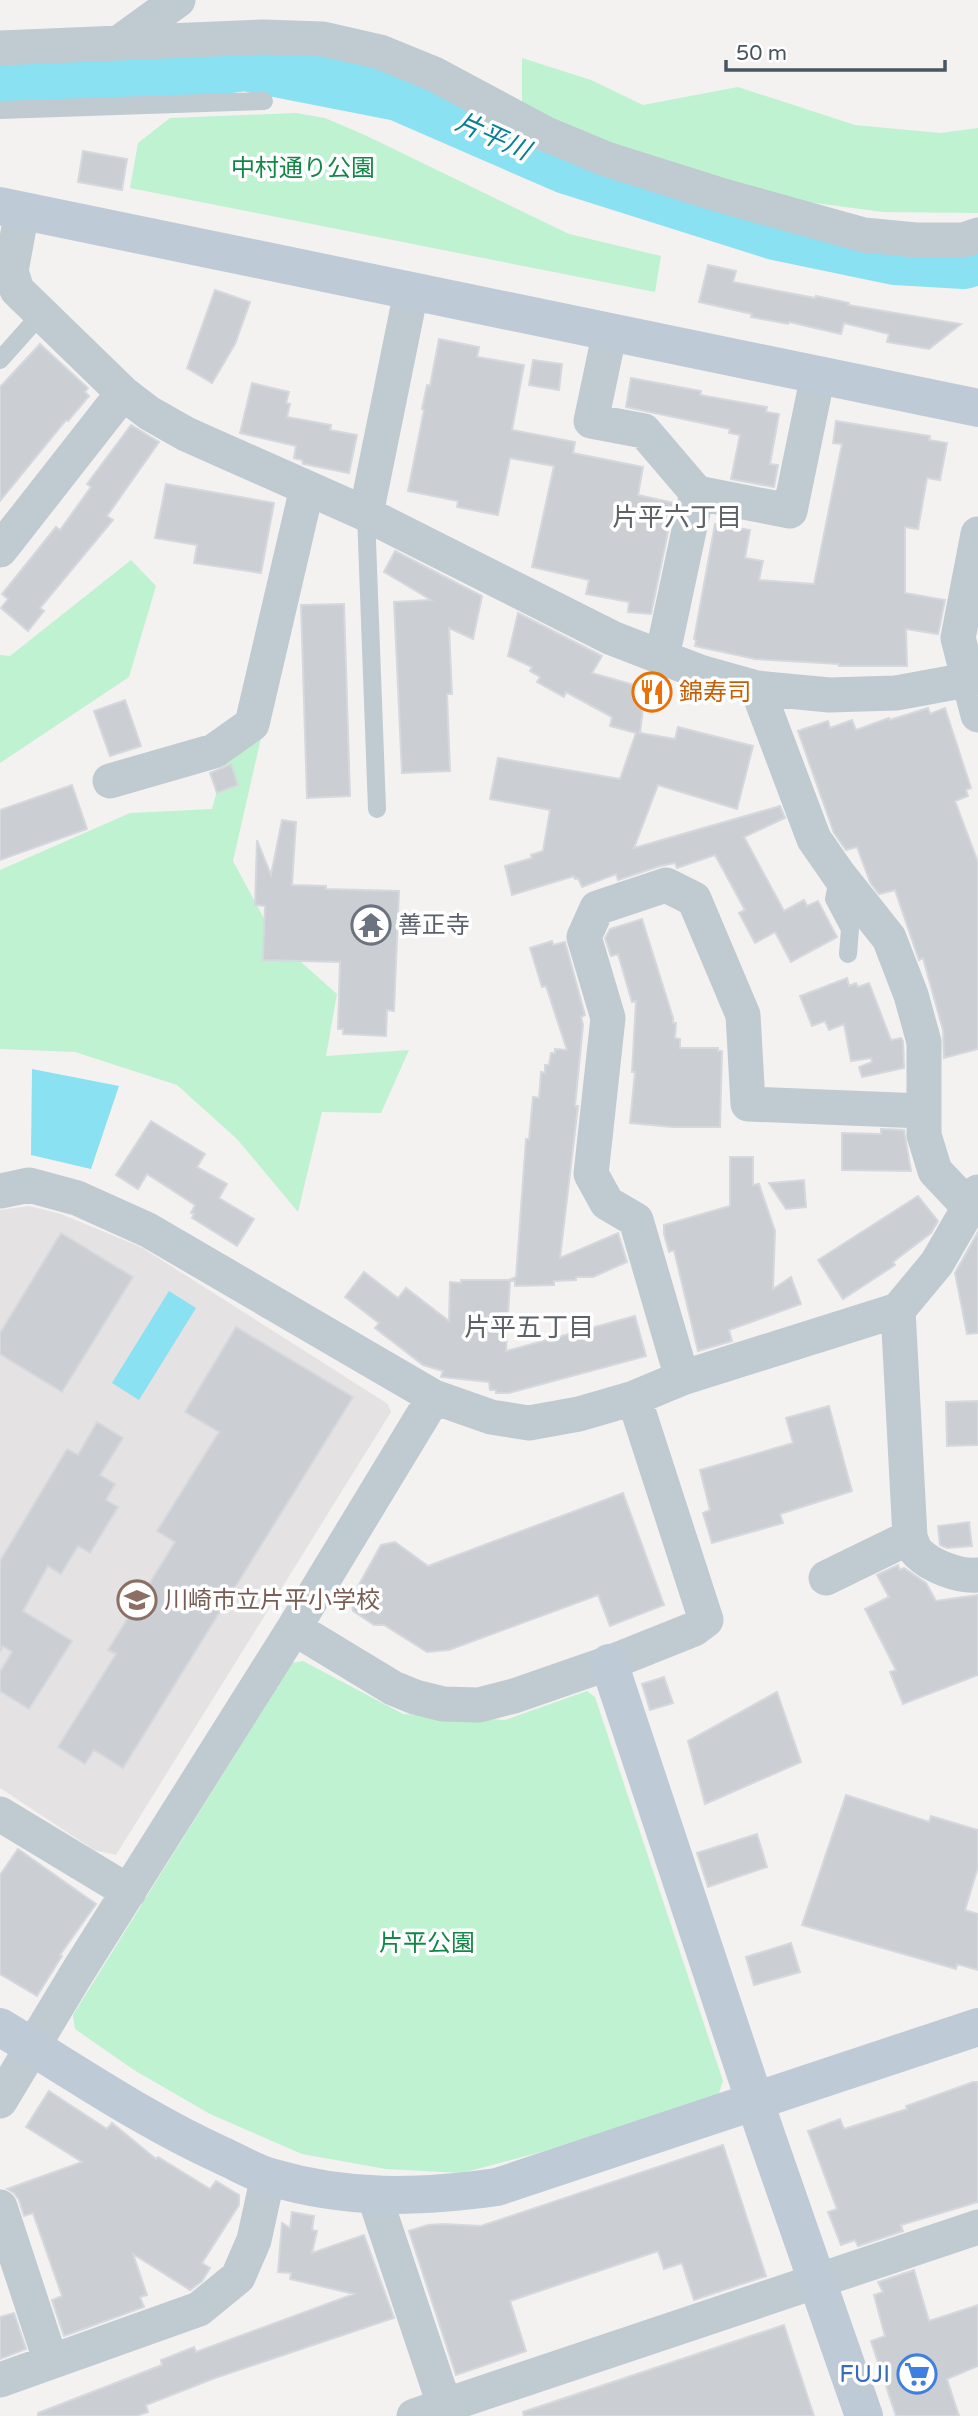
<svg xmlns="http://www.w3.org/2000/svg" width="978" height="2416" viewBox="0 0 978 2416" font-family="'Varela Round','Noto Sans JP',sans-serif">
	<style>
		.education { fill: #e5e2e3 }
		.green { fill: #bff2d0 }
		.water { fill: #8ae1f1 }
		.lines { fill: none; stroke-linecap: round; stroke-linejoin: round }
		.river { stroke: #8ae1f1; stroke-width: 52 }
		.building { fill: #cbcfd4; stroke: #d5d8dd; stroke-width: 2 }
		.lane { stroke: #bfcad1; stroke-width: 18 }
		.street { stroke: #bfcad1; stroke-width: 35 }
		.secondary { stroke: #becbd6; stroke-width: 38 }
		.labels { text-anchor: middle; stroke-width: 7; stroke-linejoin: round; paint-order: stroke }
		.park-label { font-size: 24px; fill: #138747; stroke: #fff }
		.food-label { font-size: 24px; fill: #c56008; stroke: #fff; text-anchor: start }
		.worship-label { font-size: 24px; fill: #5b616d; stroke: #fff; text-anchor: start }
		.education-label { font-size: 24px; fill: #785e54; stroke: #fff; text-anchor: start }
		.shop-label { font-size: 24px; fill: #366cbe; stroke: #fff; text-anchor: end }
		.water-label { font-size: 26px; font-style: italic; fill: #077f95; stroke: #fff }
		.neighbourhood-label { font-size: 26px; fill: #5d6267; stroke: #fff }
	</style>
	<rect width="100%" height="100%" fill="#f4f1f1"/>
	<path class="education" d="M29 1206 61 1214 141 1247 388 1404 391 1412 116 1855 94 1850 0 1788V1210Z"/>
	<path class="green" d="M522 58 591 80 643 105 738 87 855 125 940 133 978 128V213L883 212 740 193 616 156 522 102Z
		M296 113 325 118 367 136 569 234 661 256 655 292 130 188 138 143 170 118Z
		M131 560 156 586 129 677 0 763V655L10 656Z
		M232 737 261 738 233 861 275 939 337 994 326 1056 409 1050 381 1113 322 1112 298 1212 237 1139 177 1085 75 1052 0 1049V870L130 813 212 809Z
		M303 1661 403 1714 505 1720 587 1691 595 1697 723 2081 718 2096 541 2152 462 2173 386 2169 302 2154 210 2114 134 2070 75 2029 73 2015 292 1663Z"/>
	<path class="water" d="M32 1069 119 1086 91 1169 31 1155Z
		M169 1291 196 1308 139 1400 112 1383Z"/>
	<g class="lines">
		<path class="river" d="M0 78 124 82 245 65 398 95 566 168 775 234 895 259 964 263 978 259"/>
	</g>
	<path class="building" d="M83 151 127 159 122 190 78 182Z
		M708 265 736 271 733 282 815 298 816 296 849 303 848 305 961 324 929 349 887 342 889 334 844 323 841 334 789 322 788 324 751 317 752 314 699 302Z
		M215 290 250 302 235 344 212 383 187 368Z
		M439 339 479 347 477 357 524 365 512 430 575 442 573 453 643 467 638 495 674 503 651 614 628 612 629 602 586 594 589 580 532 567 554 466 510 458 498 515 457 507 458 501 408 491 424 410 422 409 427 385 430 386Z
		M40 344 88 388 85 392 89 396 68 421 66 420 0 501V387Z
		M533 360 562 364 559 390 529 385Z
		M631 378 701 391 700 395 767 407 766 412 779 414 770 464 778 465 774 487 731 479 740 435 729 433 730 429 626 407Z
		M252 383 289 392 286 403 290 404 287 417 331 425 330 430 357 435 349 473 303 464 302 460 294 458 296 446 240 433Z
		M836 421 930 436 929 440 947 443 940 480 927 478 918 529 905 527V593L945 600 938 634 906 629 907 666H839V664L755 659 695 646 696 640 694 639 715 524 750 530 745 558 763 561 759 580 814 584 842 444 833 443Z
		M131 425 159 442 107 516 113 520 40 608 44 611 28 631 1 608 8 599 2 594 56 527 60 530 91 487 87 484Z
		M166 484 274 503 261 573 194 563 197 545 155 538Z
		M395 551 482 596 473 639 449 628 452 694H447L450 771 402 773 394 602 431 600 384 572Z
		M344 604 350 796 307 798 301 605Z
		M518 613 602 656 592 673 641 687 640 691 645 692 640 733 675 739 678 727 753 746 737 809 658 785 634 848 780 806 785 818 744 837 784 911 804 900 807 906 818 901 837 937 791 962 775 932 755 943 739 913 745 910 715 855 677 868 675 863 660 866 618 880 616 874 582 887 578 878 575 879 574 876 512 895 505 866 532 858 531 855 543 851 550 810 490 799 498 758 620 779 636 733 610 726 612 717 566 692 564 697 537 682 540 677 530 671 532 667 508 656Z
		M125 700 141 746 110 756 94 711Z
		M928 708 930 714 945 708 971 788 966 790 968 796 955 801 978 862V1049L944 1058 943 1030 923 958 919 960 895 890 879 894 870 882 857 847 846 850 834 833 798 731 828 721 830 728 852 720 856 730 889 718 890 720Z
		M231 764 238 785 217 793 210 773Z
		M72 785 87 829 0 860V810Z
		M282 820 296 822 292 885 326 886V889L399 891 394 1011 387 1010 386 1036 343 1034V1029H338L340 962 263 960 265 906 255 905 257 840 271 875Z
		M642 919 673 1018V1023H676L675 1038 680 1039V1048H718V1051H722L720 1127H673L630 1123 635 1072H632L636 1001 632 1002 618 954 611 956 605 938 610 929Z
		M552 941 553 945 565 942 585 1015 581 1017 583 1025 575 1106H578L560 1258 618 1233 627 1262 593 1277H576V1280L554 1281V1285L515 1286V1281H510L506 1351 635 1316 646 1356 509 1393H496V1390H490L489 1382 441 1377 443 1371 423 1365 375 1328 379 1323 345 1297 364 1272 398 1298 406 1288 449 1321 450 1282 461 1283V1280H509L516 1277 526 1139H529L533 1097 539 1098 541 1072 545 1073V1065H549L551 1053H555V1049L567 1050 546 986 542 987 530 948Z
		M847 978 849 986 856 983 858 987 869 983 891 1040 901 1038 903 1041 904 1068 862 1077 859 1067 872 1062 871 1058 851 1061 844 1024 829 1030 825 1021 812 1026 800 996Z
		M151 1121 205 1154 197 1167 227 1184 219 1198 254 1219 237 1246 192 1218 194 1214 191 1213 195 1205 147 1174 138 1189 116 1175Z
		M881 1129 904 1130 911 1171 842 1170V1133L881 1134Z
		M730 1157H753V1185L759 1184 775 1231 773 1289 791 1277 801 1304 729 1330 732 1341 698 1351 674 1250 669 1252 664 1234V1225L730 1206Z
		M804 1180 806 1207 786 1209 769 1183Z
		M918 1196 938 1221 931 1233 893 1262 895 1265 843 1299 818 1260Z
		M978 1232V1333L967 1334 955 1273Z
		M61 1233 133 1277 62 1392 0 1354V1333Z
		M236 1327 353 1397 123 1768 94 1750 85 1764 58 1747 116 1654 108 1650 175 1542 157 1531 219 1432 185 1412Z
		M978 1401V1445L947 1446 946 1402Z
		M829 1406 852 1491 780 1514 783 1523 712 1543 703 1513 710 1510 700 1470 793 1443 786 1418Z
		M97 1422 123 1438 100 1475 115 1484 106 1500 118 1507 90 1553 78 1546 61 1574 48 1566 23 1611 72 1641 29 1709 0 1691V1672L12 1652 3 1646 0 1652V1561L67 1449 78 1455Z
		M623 1493 664 1605 610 1626 598 1595 449 1650 427 1652 384 1625H374L353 1611 351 1599 381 1545 395 1542 428 1566Z
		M969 1522 972 1546 947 1548 940 1545 938 1526Z
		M898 1565 900 1570 904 1568 926 1583 936 1601 978 1595V1675L903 1704 890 1672 896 1670 865 1609 889 1597 877 1575Z
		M664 1677 673 1703 650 1710 642 1684Z
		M777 1692 801 1762 705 1804 688 1741Z
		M846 1795 929 1822 931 1816 978 1830V1867L965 1910 978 1914V1970L957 1964 956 1969 802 1925Z
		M757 1834 767 1867 708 1887 697 1853Z
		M18 1849 96 1904 60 1955 62 1956 37 1996 0 1974V1875Z
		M791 1943 800 1972 754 1985 746 1957Z
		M973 2082H978V2202L901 2225 903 2231 858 2246 855 2240 841 2245 828 2212 837 2209 808 2131 840 2119 844 2129 907 2109 906 2106Z
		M49 2091 107 2129 112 2123 156 2159 158 2157 210 2189 216 2181 239 2195V2205L202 2263 210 2268 202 2281 190 2290 133 2254 147 2295 140 2297 144 2307 64 2336 52 2300 62 2296 33 2213 24 2216 19 2200 14 2193 7 2189 82 2162 26 2127Z
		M723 2145 766 2276 694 2300 682 2263 664 2269 658 2251 510 2301 526 2351 456 2375 409 2231 428 2225 443 2224 481 2226Z
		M292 2212 314 2216 312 2230 317 2231 312 2253 364 2235 394 2318 215 2378 146 2405 148 2412 136 2416H38V2413L162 2365 161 2360 194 2347 196 2352 354 2294 290 2279 291 2273 278 2272 282 2223 290 2228Z
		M914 2270 929 2321 978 2305V2366L947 2379 959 2416H896L871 2341 885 2336 874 2295 883 2292 878 2282Z
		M14 2313 26 2349 0 2359V2317Z
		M784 2325 814 2416H524L523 2412Z"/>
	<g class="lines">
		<path class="lane" d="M0 110 264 101
			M0 360 41 314
			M366 514 377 809
			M839 875 834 899 850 929 848 954"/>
		<path class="street" d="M120 42 178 0
			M0 48 263 37 323 39 380 52 434 74 546 134 606 159 720 195 864 235 915 240H963L978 235
			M22 211 11 271 17 290 123 393 149 413 186 434 366 514 612 638 700 672 757 688 829 695 896 693 978 678
			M610 331 591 421 644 431 697 493 790 511 818 375
			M366 514 411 292
			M978 534 958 638 978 715
			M0 550 123 393
			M662 657 697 493
			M757 688 814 839 839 875 889 938 911 995 924 1042V1135L935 1171 968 1206
			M110 781 214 751 252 724 307 488
			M0 1191 29 1185 77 1198 148 1230 434 1397 491 1417 529 1423 579 1414 634 1398 682 1378 898 1310 937 1263 978 1192
			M898 1310 910 1537C912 1542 914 1549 918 1553 931 1566 959 1577 978 1575
			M682 1378 636 1220 607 1203 591 1174 608 1018 584 937 597 908 666 885 694 899 743 1015 748 1104 923 1111
			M826 1578 910 1537
			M294 1628 393 1688 415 1697 443 1704 479 1705 514 1696 609 1663 694 1629 706 1620 634 1398
			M0 1814 129 1892
			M0 2101 77 1973 294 1628 434 1397
			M374 2195 448 2416
			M0 2207 51 2362
			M0 2380 199 2309 238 2277 254 2240 268 2176
			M414 2416 978 2227"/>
		<path class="secondary" d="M0 206 978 408
			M609 1663 763 2126 864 2416
			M0 2027C73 2071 144 2120 221 2155 237 2162 253 2172 270 2177 348 2200 418 2198 497 2187L978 2027"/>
	</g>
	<defs>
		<g id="restaurant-ring" transform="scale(2.0125)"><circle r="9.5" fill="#fff" stroke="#e8710a" stroke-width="1.5"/><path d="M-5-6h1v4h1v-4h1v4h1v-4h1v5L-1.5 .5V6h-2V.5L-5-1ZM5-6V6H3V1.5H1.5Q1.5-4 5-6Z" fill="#e8710a"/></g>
		<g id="temple-ring" transform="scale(2.0125)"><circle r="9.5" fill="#fff" stroke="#6b7280" stroke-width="1.5"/><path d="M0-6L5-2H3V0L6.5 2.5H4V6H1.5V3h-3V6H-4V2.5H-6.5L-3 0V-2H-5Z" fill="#6b7280"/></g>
		<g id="school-ring" transform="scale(2.0125)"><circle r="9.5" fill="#fff" stroke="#8d6e63" stroke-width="1.5"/><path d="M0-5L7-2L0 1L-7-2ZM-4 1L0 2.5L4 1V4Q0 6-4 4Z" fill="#8d6e63"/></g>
		<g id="supermarket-ring" transform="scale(2.0125)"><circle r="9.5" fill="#fff" stroke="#3f7fe0" stroke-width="1.5"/><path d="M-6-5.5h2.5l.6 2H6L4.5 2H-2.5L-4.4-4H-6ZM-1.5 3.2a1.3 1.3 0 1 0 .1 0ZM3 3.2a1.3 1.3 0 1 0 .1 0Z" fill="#3f7fe0"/></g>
	</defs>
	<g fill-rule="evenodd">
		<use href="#restaurant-ring" x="652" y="692"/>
		<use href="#temple-ring" x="371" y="925"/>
		<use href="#school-ring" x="137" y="1600"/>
		<use href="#supermarket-ring" x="917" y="2374"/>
	</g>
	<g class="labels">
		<g class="park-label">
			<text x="303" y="176">中村通り公園</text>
			<text x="427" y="1951">片平公園</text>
		</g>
		<g class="food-label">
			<text x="679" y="700">錦寿司</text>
		</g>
		<g class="worship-label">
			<text x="398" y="933">善正寺</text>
		</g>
		<g class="education-label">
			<text x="164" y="1608">川崎市立片平小学校</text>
		</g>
		<g class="shop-label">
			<text x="890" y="2382">FUJI</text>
		</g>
		<g class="water-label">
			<text transform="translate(493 136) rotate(24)" y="9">片平川</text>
		</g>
		<g class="neighbourhood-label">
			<text x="677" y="526">片平六丁目</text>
			<text x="529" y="1336">片平五丁目</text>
		</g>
	</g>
	<path d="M726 60v10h219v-10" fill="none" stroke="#485660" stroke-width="3.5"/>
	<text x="736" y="60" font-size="21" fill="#485660" stroke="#ffffff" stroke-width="5" paint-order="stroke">50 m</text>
</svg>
